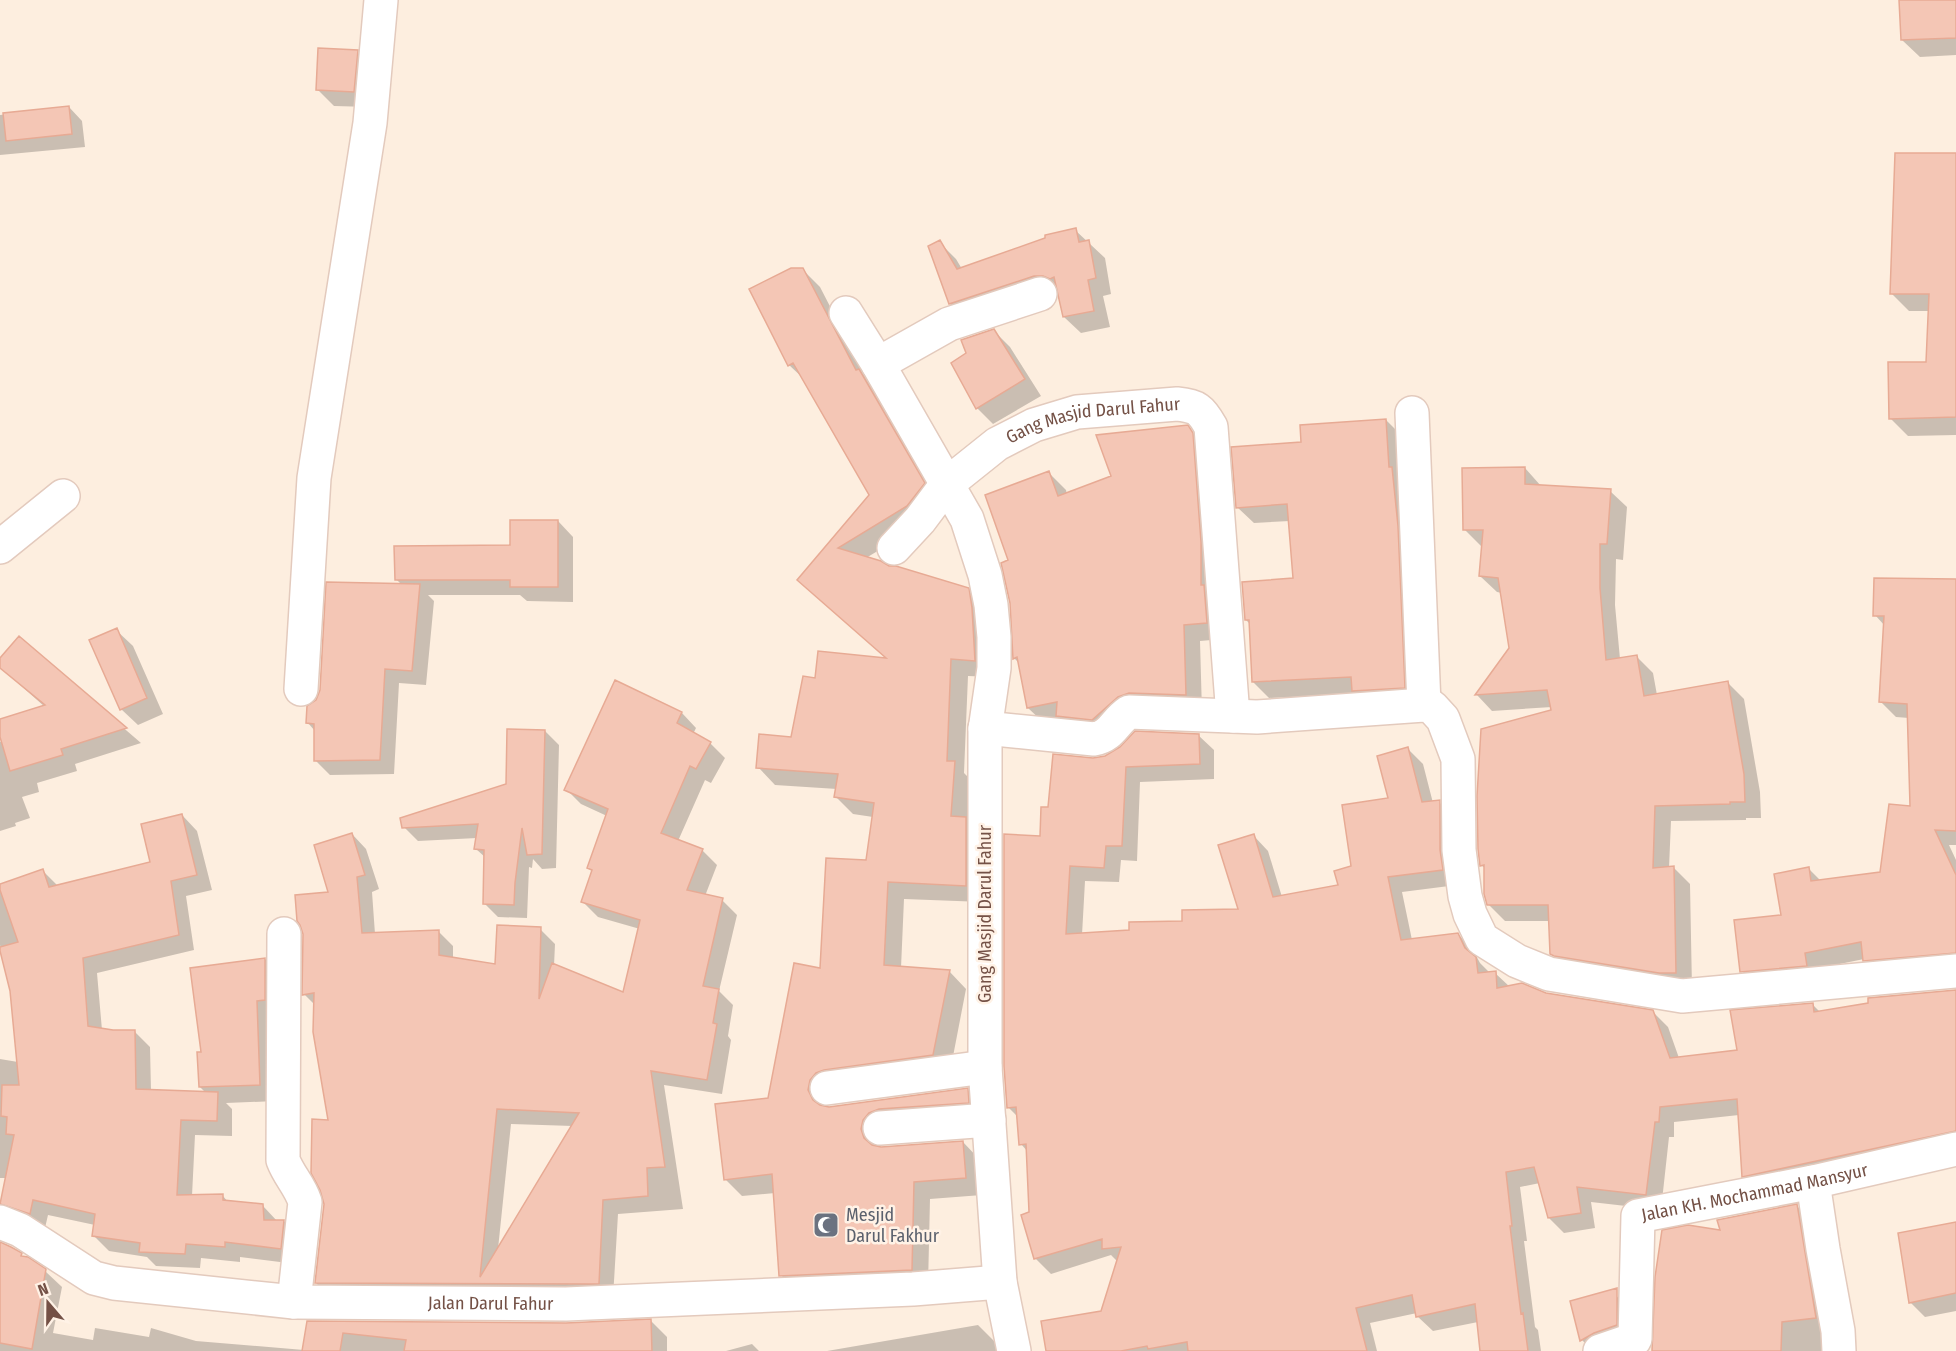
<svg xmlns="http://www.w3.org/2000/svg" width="1956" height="1351" viewBox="0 0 1956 1351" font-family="'Fira Sans Condensed',sans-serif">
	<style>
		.shadow { fill: #0003; fill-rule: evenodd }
		.building { fill: #f4c6b5; stroke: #e7aa94; stroke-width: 1.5; fill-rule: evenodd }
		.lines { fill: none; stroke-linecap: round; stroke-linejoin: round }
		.minor-casing { stroke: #e3cabd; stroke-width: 36 }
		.minor { stroke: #fff; stroke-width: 33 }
		.labels { text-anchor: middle; stroke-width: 5; stroke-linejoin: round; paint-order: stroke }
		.street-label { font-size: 18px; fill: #745146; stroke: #fff2e6 }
		.worship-label { font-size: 18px; fill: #5b616d; stroke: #fff2e6; text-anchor: start }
	</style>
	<rect width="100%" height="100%" fill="#fdeedf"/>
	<path class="shadow" d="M1901 0H1956V55L1920 57 1902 40Z
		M357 52 373 68 370 107 334 106 317 89Z
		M69 107 82 121 85 147 0 155V115Z
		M1956 155V435L1908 436 1890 418 1928 363 1930 311H1909L1892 294Z
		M1075 230 1105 258 1111 294 1103 296 1110 327 1081 333 1064 317 1059 291 1051 292 966 320 950 304 939 242 956 259 962 269Z
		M802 269 820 287 868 380 876 388 941 501 924 523 866 558 889 568 968 590 985 607 992 677 968 676 964 773 971 780 968 822 983 836V902L904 899 901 968 949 971 966 989 950 1072 827 1098 825 1108 967 1090 984 1107 880 1137 878 1148 963 1142 980 1160 982 1195 930 1199 928 1287 798 1293 781 1275 775 1193 742 1196 725 1179 769 1100 867 861 873 817 853 814 836 797 837 789 775 785 758 767 792 739 816 679 888 660 799 580 871 495 805 380 789 365Z
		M994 331 1010 347 1041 396 993 424 977 408 967 354Z
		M1386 420 1402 436 1420 703 1356 694 1269 698 1253 682 1250 624 1246 620 1294 579 1290 521 1254 523 1237 507 1303 443Z
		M1187 427 1204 444 1223 639 1200 641 1202 712 1146 710 1110 736 1045 724 1028 708 1020 664 1014 658 1010 561 1049 473 1066 490 1067 495 1113 477Z
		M1525 468 1541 486 1610 491 1627 507 1623 560 1616 559 1615 605 1620 659 1636 656 1653 673 1657 695 1728 683 1744 699 1760 792 1761 818H1746V820L1671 821 1669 868 1673 867 1690 884 1692 989 1568 970 1552 954 1550 921H1505L1488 904 1486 869 1481 865 1552 712V707L1492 711 1477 695 1510 648 1502 593 1497 592 1480 576 1483 546H1481L1465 530Z
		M558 521 573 537V602L527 601 520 595H428L434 601 426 685 399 683 394 774 330 775 315 760V731L308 723 318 701 402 585 396 579 512 547Z
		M1956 581V845H1949L1956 860V968L1880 975 1864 959 1820 968 1757 986 1742 971 1783 916 1808 868 1821 881 1881 873 1912 808 1909 718 1896 717 1881 702 1885 626 1875 615Z
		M116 630 133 646 163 714 138 725 121 709Z
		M19 638 141 743 75 764 77 771 37 783 39 792 22 797 30 818 15 823 16 826 0 831V742L3 741 0 721 45 707 0 667V660Z
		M682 713 696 728 693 734 710 743 725 758 711 783 705 780 678 841 702 850 717 865 705 896 722 900 737 915 719 991 733 1005 728 1036 731 1040 722 1094 664 1085 683 1209 618 1214 613 1298H331L316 1283 325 1203 330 1122 315 1005 304 994 330 893 352 834 366 849 379 889 372 892 375 934 438 931 453 946V959L496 966 540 929 555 944 554 966 624 994 640 929 598 917 583 902 593 872 588 868 607 816 581 804 566 789ZM511 1124 573 1126 498 1249Z
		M545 731 559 745 556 868 542 869 533 859 532 868 529 867 527 918 498 917 484 903 486 858 476 849 477 838 418 841 404 827 508 785Z
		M1198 735 1214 750V779L1140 782 1137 861 1121 860 1119 882 1085 881 1082 935 1130 932 1240 910 1253 835 1268 851 1282 897 1340 886 1353 867 1390 799 1408 749 1423 764 1433 803 1439 802 1454 817 1457 885 1402 892 1412 940 1458 934 1473 950 1480 963 1490 973H1495L1510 987 1653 1012 1668 1027 1679 1058 1739 1051 1812 1004 1820 1012 1956 991V1148L1759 1191 1744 1176 1739 1115 1674 1122V1137H1669L1661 1210 1591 1202 1595 1228 1564 1233 1549 1218 1540 1183 1520 1187 1527 1241H1524L1535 1327 1538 1330 1541 1351H1482L1478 1322 1433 1331 1417 1316V1313L1370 1323 1377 1351H1048L1102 1312 1118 1262 1111 1255 1051 1274 1035 1258 1030 1213 1028 1152 1021 1144 1019 1118 1008 1107 1041 838 1049 808 1093 759Z
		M182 815 197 831 212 890 186 896 194 950 97 973 102 1030 135 1032 150 1047 151 1091 206 1093 200 1087 203 1053 265 959 281 976 276 1101 226 1103 232 1109V1136L195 1135 192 1196H223L228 1202 263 1206 278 1222 284 1221 299 1237 296 1264 240 1257V1262L201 1258 200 1268 156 1266 147 1257 109 1251 93 1235 95 1225 48 1215 45 1228 17 1219 2 1203 7 1178H0V1059L18 1062 12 990 0 945V885L43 871 58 886 152 863Z
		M1797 1206 1812 1221 1832 1351H1653L1722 1232Z
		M1956 1223V1311L1925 1317 1910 1302Z
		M0 1243 45 1271 62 1287 53 1333 93 1340 95 1328 149 1337 151 1328 196 1341 304 1350 308 1322 566 1324 651 1321 667 1337V1351H0Z
		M1611 1291 1628 1307 1633 1325 1593 1351 1582 1340Z
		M978 1325 995 1342 998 1351H827Z
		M752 1344 759 1351H726Z"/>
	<path class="building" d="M1899 0H1956V38L1901 40Z
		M318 48 358 50 354 92 316 90Z
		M69 106 72 134 6 141 3 113Z
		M1895 153H1956V417L1889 419 1888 362H1926L1929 294H1890Z
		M1076 228 1079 242 1089 240 1096 278 1088 280 1094 311 1063 317 1054 277 1050 279 1043 276H1034L949 304 928 246 940 240 957 269 1045 238V235Z
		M791 268H803L856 370 859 369 925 483 907 506 838 548 881 561 889 566H896L969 588 972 608 975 661 951 659 947 761H955L951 816 966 817V886L888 882 884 965 950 970 933 1055 824 1070 816 1073 810 1080 808 1090 813 1100 820 1105 829 1107 968 1088 969 1103 879 1109 869 1113 863 1120 861 1129 864 1138 872 1145 881 1147 963 1141 966 1178 914 1182 912 1270 779 1276 772 1174 724 1180 715 1104 768 1098 794 963 820 968 826 858 866 860 874 803 834 797 838 774 756 768 759 734 791 737 803 676 815 678 818 651 886 658 797 580 869 495 793 363 788 366 749 289Z
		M994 329 1025 379 976 409 951 363 966 353 961 340Z
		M1386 419 1389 467H1392L1398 526 1405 688 1352 691 1351 677 1252 682 1249 620H1245L1242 582 1293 578 1287 504 1236 508 1231 447 1301 442 1300 425Z
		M1188 425 1193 433 1201 542V585H1204L1207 623 1184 625 1186 695 1129 693 1118 697 1092 720 1056 716 1057 702 1027 708 1017 657 1013 659 1010 603 1001 563 1008 560 985 495 1049 471 1058 496 1111 476 1096 435Z
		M1525 467V484L1611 489 1607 544H1600V588L1606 660 1637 655 1644 696 1728 681 1744 774 1745 802H1730V804L1655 806 1653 868 1674 866 1676 973H1659L1554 956 1550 954 1548 905H1487L1484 894V865L1480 866 1478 849 1477 796 1481 729 1551 710 1547 690 1475 695 1509 648 1498 578 1479 576 1483 530H1463L1462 468Z
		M510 520H558V587H510V580H395L394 546 510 545Z
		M1874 578 1956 579V831L1935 830 1956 875V953L1863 961 1861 942 1805 953 1807 966 1740 972 1734 920 1781 915 1774 874 1809 867 1811 881 1880 872 1889 804 1910 806 1907 704 1879 702 1884 616H1873Z
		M326 582 420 584 412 671 385 669 380 760 314 761V724L306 723 307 706 316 700 320 690Z
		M117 628 147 698 120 710 89 640Z
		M19 636 127 728 61 749 63 755 10 771 0 737V719L45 705 0 668V658Z
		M615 680 682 712 677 723 711 742 696 769 690 766 661 833 703 849 687 890 723 898 703 986 719 989 713 1023 717 1024 707 1080 651 1071 665 1167 647 1168 648 1196 603 1200 599 1284 315 1283 324 1204 320 1190 311 1173 312 1119 328 1120 313 1032 314 993 302 995 303 934 300 925 297 921 295 895 328 892 314 845 352 833 365 875 357 877 362 933 439 930V955L495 964 497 925 541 927 539 999 552 963 623 992 640 920 581 902 592 870 587 868 608 809 564 790ZM497 1109 579 1113 480 1277Z
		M507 729 545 730 542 854 527 855 522 828 515 883 514 905 483 904 484 850 474 849 478 824 402 828 400 818 506 784Z
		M1135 731 1199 734 1200 764 1126 767 1122 846H1106L1104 868 1070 866 1066 934 1129 930V922L1182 921V910L1238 909 1218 845 1254 834 1273 897 1338 885 1334 871 1351 866 1342 805 1388 798 1377 756 1408 747 1422 802 1440 800V850L1443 870 1388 877 1401 940 1458 933 1465 948 1476 957 1478 973 1496 971 1497 988 1522 983 1546 993 1653 1010 1670 1058 1737 1050 1730 1010 1813 1003 1814 1012 1868 1003V998L1956 990V1131L1742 1177 1737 1099 1660 1107 1659 1122H1655L1646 1195 1577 1187 1581 1213 1548 1218 1534 1167 1506 1172 1512 1226H1510L1521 1314 1523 1313 1528 1351H1480L1475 1304 1416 1317 1412 1295 1356 1308 1367 1351H1188L1187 1342 1148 1349 1147 1346 1121 1351H1046L1041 1321 1101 1311 1121 1247 1102 1249V1239L1034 1259 1021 1215 1029 1212 1026 1144 1019 1145 1016 1107 1007 1108 1004 1066V834L1040 836 1041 807H1048L1053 754 1093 758 1105 756 1120 747Z
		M182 814 197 875 171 881 179 935 83 958 88 1026 113 1030H135L136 1089 218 1092 217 1121 181 1120 177 1195 223 1194V1200L263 1204 264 1220H284L281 1249 225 1242V1247L186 1244 185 1254 139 1252 140 1243 92 1236 95 1214 33 1200 30 1214 0 1204 14 1135 6 1134 7 1117 1 1116 2 1085H19L10 991 0 951V947L18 942 0 890V884L43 869 49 887 150 862 141 824Z
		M265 958V1000L257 1001 260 1085 199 1087 197 1052H201L190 968Z
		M1797 1204 1816 1318 1782 1322 1781 1351H1652L1655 1277 1662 1230 1688 1225 1720 1230 1717 1220Z
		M1956 1222V1293L1909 1303 1898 1233Z
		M0 1242 11 1247 22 1253 21 1256 28 1257 46 1269 32 1349 0 1343Z
		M1617 1288V1325L1594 1333 1580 1341 1570 1301Z
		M651 1319 652 1351H404L406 1340 343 1333 340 1351H302L307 1321 566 1323Z"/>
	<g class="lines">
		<g class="minor-casing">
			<g id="minor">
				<path d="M846 313 878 364"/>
				<path d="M1412 413 1424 705"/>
				<path d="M0 547 63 496"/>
				<path id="s1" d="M894 548 920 520 947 484 997 444 1034 425 1077 412 1177 404C1197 406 1201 409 1211 427L1233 716"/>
				<path d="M301 689 314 478 370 123 381 0"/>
				<path d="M985 728 1094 739C1112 736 1114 722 1129 712L1257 717 1424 705 1432 707 1443 719 1458 759 1459 850 1465 896 1470 914 1482 939 1517 961 1549 974 1682 996 1956 971"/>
				<path d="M284 934 283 1160C289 1176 300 1186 305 1202L294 1302"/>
				<path d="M827 1088 985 1067"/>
				<path d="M880 1128 989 1120"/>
				<path d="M1813 1182 1823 1249 1838 1331 1839 1351"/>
				<path id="s2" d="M0 1222 20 1230 94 1278 114 1283 294 1302 566 1304 913 1289 1000 1282"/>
				<path d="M1014 1351 1000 1282 985 1067V730L994 668V637L991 605 985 575 967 519 878 364 949 324 1040 294"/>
				<path id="s3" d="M1600 1351 1635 1339 1638 1216 1813 1182 1956 1149"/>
			</g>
		</g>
		<use href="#minor" class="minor"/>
	</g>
	<defs>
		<g id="mosque-square" transform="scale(1.35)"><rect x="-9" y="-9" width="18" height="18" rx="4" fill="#6b7280" stroke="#fff2e6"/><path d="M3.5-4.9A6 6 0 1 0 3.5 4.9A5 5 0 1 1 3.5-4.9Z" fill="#fff"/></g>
	</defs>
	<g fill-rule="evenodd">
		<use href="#mosque-square" x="826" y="1225"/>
	</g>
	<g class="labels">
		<g class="street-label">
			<text dy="6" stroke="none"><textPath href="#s1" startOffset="248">Gang Masjid Darul Fahur</textPath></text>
			<text transform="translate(985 914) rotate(-90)" y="6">Gang Masjid Darul Fahur</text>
			<text dy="6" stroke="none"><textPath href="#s3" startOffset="279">Jalan KH. Mochammad Mansyur</textPath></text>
			<text dy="6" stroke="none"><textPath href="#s2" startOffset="508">Jalan Darul Fahur</textPath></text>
		</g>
		<g class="worship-label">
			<text x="846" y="1221">Mesjid<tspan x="846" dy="21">Darul Fakhur</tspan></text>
		</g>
	</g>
	<g transform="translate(48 1303) rotate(340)" stroke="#fff2e6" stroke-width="4.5" paint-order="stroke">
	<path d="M0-4.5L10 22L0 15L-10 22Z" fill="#745146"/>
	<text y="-9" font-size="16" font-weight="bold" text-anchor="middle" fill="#745146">N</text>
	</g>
</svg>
